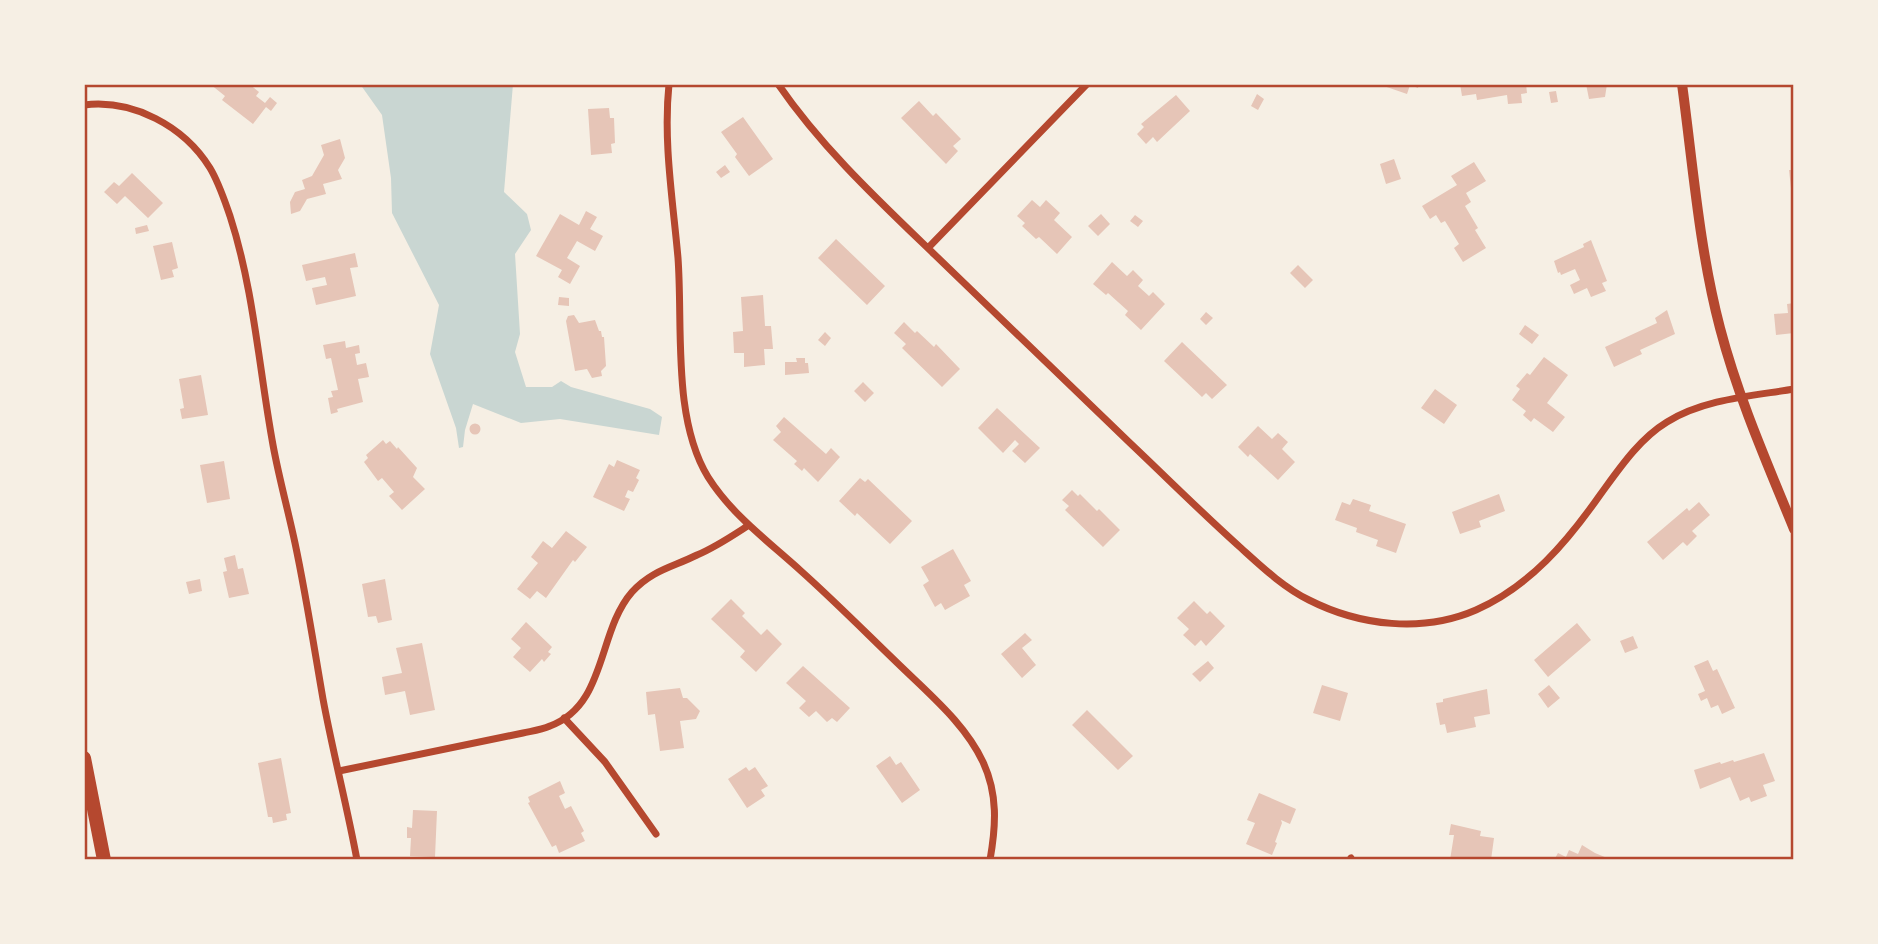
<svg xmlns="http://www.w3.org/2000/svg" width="1878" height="944" viewBox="0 0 1878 944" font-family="'Exo 2',sans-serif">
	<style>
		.water { fill: #c9d6d2 }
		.building { fill: #e6c5b7 }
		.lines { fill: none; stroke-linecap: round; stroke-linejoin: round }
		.minor { stroke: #b5482f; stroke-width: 7 }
		.tertiary { stroke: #b5482f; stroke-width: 10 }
		.trunk { stroke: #b5482f; stroke-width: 14 }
		.neatline { fill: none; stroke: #b5482f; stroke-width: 2.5 }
	</style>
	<rect width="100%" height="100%" fill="#f6efe4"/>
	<path class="water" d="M360 84H513L504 192 527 214 531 230 515 254 520 334 515 352 526 387H552L561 381 571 387 650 409 662 417 659 435 560 419 521 423 473 404 465 430 463 447 459 448 456 428 430 354 439 305 392 213 391 178 382 115Z"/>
	<path class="building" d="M210 84H249L259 92 256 96 265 103 270 97 277 103 271 111 266 107 253 124 222 100 225 96Z
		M1378 84H1419L1418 88 1410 85 1407 94Z
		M1460 84H1526L1527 93 1521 94 1522 103 1508 104 1507 95 1477 100 1476 94 1462 96Z
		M1586 84H1607L1605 97 1589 99Z
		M1556 91 1558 102 1551 103 1549 92Z
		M1257 94 1264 99 1258 110 1251 106Z
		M1176 95 1190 111 1157 142 1153 137 1146 144 1137 134 1144 127 1141 124Z
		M919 101 933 116 936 113 961 139 953 146 958 151 946 164 901 118Z
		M609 108 610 118H614L615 143 611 144 612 153 591 155 588 109Z
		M743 117 773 159 749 176 735 157 737 154 721 132Z
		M340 139 345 158 338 170 342 179 323 184 326 194 307 199 300 211 291 214 290 202 295 192 305 189 302 180 312 176 324 155 321 145Z
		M1394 159 1401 179 1386 184 1380 164Z
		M1474 162 1486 181 1466 193 1471 202 1465 206 1478 228 1475 230 1486 248 1463 262 1454 248 1459 244 1445 221 1441 223 1436 215 1430 219 1422 206 1457 185 1451 176Z
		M725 165 730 172 721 178 716 172Z
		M1789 170H1794V197H1792Z
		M132 173 163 203 148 218 125 196 117 204 104 192 114 182 119 186Z
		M1032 200 1040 207 1046 200 1060 213 1054 220 1072 237 1057 254 1039 237 1036 239 1022 226 1025 223 1017 216Z
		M586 211 597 217 590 229 603 236 595 251 577 241 567 258 580 266 570 284 558 277 562 270 536 256 560 214 579 225Z
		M1101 214 1110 224 1098 236 1088 226Z
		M1135 215 1143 221 1138 227 1130 221Z
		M147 225 149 231 136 234 135 228Z
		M836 239 885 286 867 305 818 258Z
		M1591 240 1607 281 1602 283 1606 291 1591 297 1587 288 1574 294 1570 285 1580 280 1575 269 1561 275 1560 272 1558 273 1554 261 1584 247 1583 244Z
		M172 242 178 268 172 270 174 277 161 280 153 246Z
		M355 253 358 267 350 268 356 296 316 305 312 288 327 285 325 277 306 281 302 265Z
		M1112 262 1127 276 1133 270 1143 280 1138 286 1149 296 1153 292 1165 304 1141 330 1125 315 1128 311 1108 293 1106 295 1093 284Z
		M1298 265 1313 280 1305 288 1290 273Z
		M763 295 765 326H771L773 349H764L765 365 744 367V353H734L733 332 743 331 741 297Z
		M559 297 569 298V306L558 305Z
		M1794 303V333L1776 335 1774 314 1788 313 1787 304Z
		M1667 310 1675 334 1640 350 1642 354 1614 367 1605 347 1657 323 1655 318Z
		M1206 312 1213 318 1206 325 1200 319Z
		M574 315 579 323 595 320 599 331H601L602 337H604L606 366 601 371 602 376 592 378 587 369 575 371 566 321 568 316Z
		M904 322 915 333 917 331 934 347 936 344 960 369 942 387 902 348 906 344 894 333Z
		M1525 325 1539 335 1532 344 1519 334Z
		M825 332 831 338 825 346 818 340Z
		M345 341 346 348 359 345 360 353 355 354 357 365 366 363 369 377 358 379 363 402 337 409 338 412 331 414 328 398 333 397 331 391 338 390 331 358 326 359 323 345Z
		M1182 342 1227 385 1212 399 1206 393 1202 397 1164 361Z
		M1544 357 1568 375 1547 403 1565 417 1553 432 1534 418 1531 422 1523 415 1526 411 1512 400 1520 389 1516 386 1527 373 1530 375Z
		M796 358H805V363H808L809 373 785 375V362H797Z
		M201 375 208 415 182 419 180 409 184 408 179 379Z
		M863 382 874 393 865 402 854 391Z
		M1435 389 1457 405 1444 424 1421 408Z
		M997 408 1040 448 1025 463 1012 451 1019 444 1015 440 1003 453 978 428Z
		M784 417 826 454 831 448 840 457 818 482 804 468 802 471 794 464 797 461 773 440 781 432 776 426Z
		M469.5 429a5.5 5.5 0 1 1 11 0a5.5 5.5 0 1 1-11 0Z
		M1258 426 1272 439 1278 433 1288 442 1282 449 1295 462 1278 480 1250 454 1248 457 1238 447Z
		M383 440 386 444 390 441 397 449 398 447 417 468 413 477 425 489 402 510 389 496 394 492 382 478 378 481 364 462 368 458 366 455Z
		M617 460 640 470 636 478 639 480 633 492 628 490 625 497 630 499 624 511 593 497 609 464 614 467Z
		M224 461 230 499 207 503 200 465Z
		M860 478 865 482 868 479 912 521 890 544 857 513 855 516 839 501Z
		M1072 490 1078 496 1080 494 1097 511 1099 509 1120 530 1103 547 1065 510 1069 506 1062 500Z
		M1499 494 1505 511 1479 521 1481 527 1460 534 1452 512Z
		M1353 499 1371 505 1369 511 1406 524 1396 553 1376 546 1378 540 1356 532 1357 528 1335 520 1342 502 1350 505Z
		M1699 502 1710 515 1692 531 1697 536 1687 546 1683 542 1663 560 1647 542 1687 508 1689 511Z
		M566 531 587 547 575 562 573 560 546 598 537 591 530 599 517 589 538 563 531 557 543 541 552 548Z
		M953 549 971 581 964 585 970 596 945 610 941 603 935 607 923 585 929 581 921 567Z
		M235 555 238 569 243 568 249 594 229 598 223 572 227 571 224 558Z
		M200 579 202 591 189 594 186 582Z
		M385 579 392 620 378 623 376 616 368 617 362 584Z
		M731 599 745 613 742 616 761 635 767 629 782 644 756 672 740 657 745 651 711 619Z
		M1194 601 1207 614 1210 611 1225 626 1206 646 1201 640 1195 646 1183 635 1189 629 1177 618Z
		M526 622 552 647 548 652 551 654 544 662 542 659 530 672 513 657 521 648 511 639Z
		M1577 623 1591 640 1548 677 1534 660Z
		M1025 633 1032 640 1022 648 1036 665 1022 678 1001 654Z
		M1633 636 1638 648 1625 653 1620 641Z
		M422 643 435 710 410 715 405 691 385 695 382 677 402 673 396 648Z
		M1708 660 1713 671 1717 669 1735 708 1722 714 1718 705 1711 708 1707 698 1701 701 1698 694 1705 691 1694 666Z
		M1208 661 1214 668 1200 682 1192 674Z
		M803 666 850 708 837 722 832 718 827 722 816 711 809 717 799 708 806 701 786 683Z
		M1322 685 1348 693 1340 721 1313 713Z
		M1549 685 1560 698 1548 708 1538 694Z
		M680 688 683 698H687L700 711 696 719 680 721 684 748 660 751 655 714 648 715 646 692Z
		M1487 689 1490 714 1474 717 1476 727 1447 733 1445 724 1440 725 1436 703 1443 702V699Z
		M1087 710 1133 756 1118 770 1072 725Z
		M1764 753 1775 781 1763 785 1767 796 1751 802 1749 797 1740 801 1730 777 1700 789 1694 770 1720 762 1721 764 1733 760 1734 762Z
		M890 756 896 765 901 762 920 790 902 803 876 766Z
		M281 758 291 813 286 814 287 820 273 823 272 817H268L258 763Z
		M746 767 749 771 755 767 768 786 761 790 765 796 747 808 728 779Z
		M560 781 565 793 559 796 565 809 571 806 584 831 581 833 585 841 559 853 556 845 552 847 528 803 530 802 528 797Z
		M1259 793 1296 809 1290 824 1281 820 1282 823 1275 842 1277 843 1272 855 1246 844 1255 823 1247 820Z
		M413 810 437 811 435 857 410 856 411 838H407V827L412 828Z
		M1451 824 1481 831 1480 836 1494 838 1491 860H1450L1454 835H1449Z
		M1582 845 1595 853 1612 860H1554L1558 853 1566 857 1569 850 1578 854Z"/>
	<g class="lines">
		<path class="minor" d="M669 84C663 142 673 201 678 258 683 326 672 418 708 477 732 515 768 541 801 571 839 605 875 642 912 677 938 702 967 728 983 762 998 794 996 826 990 860
			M778 84C822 148 879 201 935 255 1000 318 1065 380 1130 443 1167 478 1203 514 1241 548 1262 567 1283 587 1309 600 1360 626 1423 633 1476 610 1530 586 1567 542 1600 495 1619 469 1639 439 1667 422 1704 399 1752 396 1794 389
			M84 105C133 99 184 126 210 168 219 183 224 199 230 216 254 290 259 369 273 445 279 478 288 510 295 543 306 595 314 647 323 699 333 753 347 806 357 860
			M928 248 1087 84
			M564 718 605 762 656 834
			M339 771 523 733C532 731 541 730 550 726 607 705 597 632 632 592 652 570 673 567 697 555 716 547 732 536 749 525
			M1351 858 1352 860"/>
		<path class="tertiary" d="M1682 84C1693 165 1699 248 1720 328 1738 397 1767 463 1794 529"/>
		<path class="trunk" d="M84 758 104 860"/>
	</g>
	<rect width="1878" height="944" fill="none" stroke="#f6efe4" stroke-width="172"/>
	<rect x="86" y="86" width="1706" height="772" class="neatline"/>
</svg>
